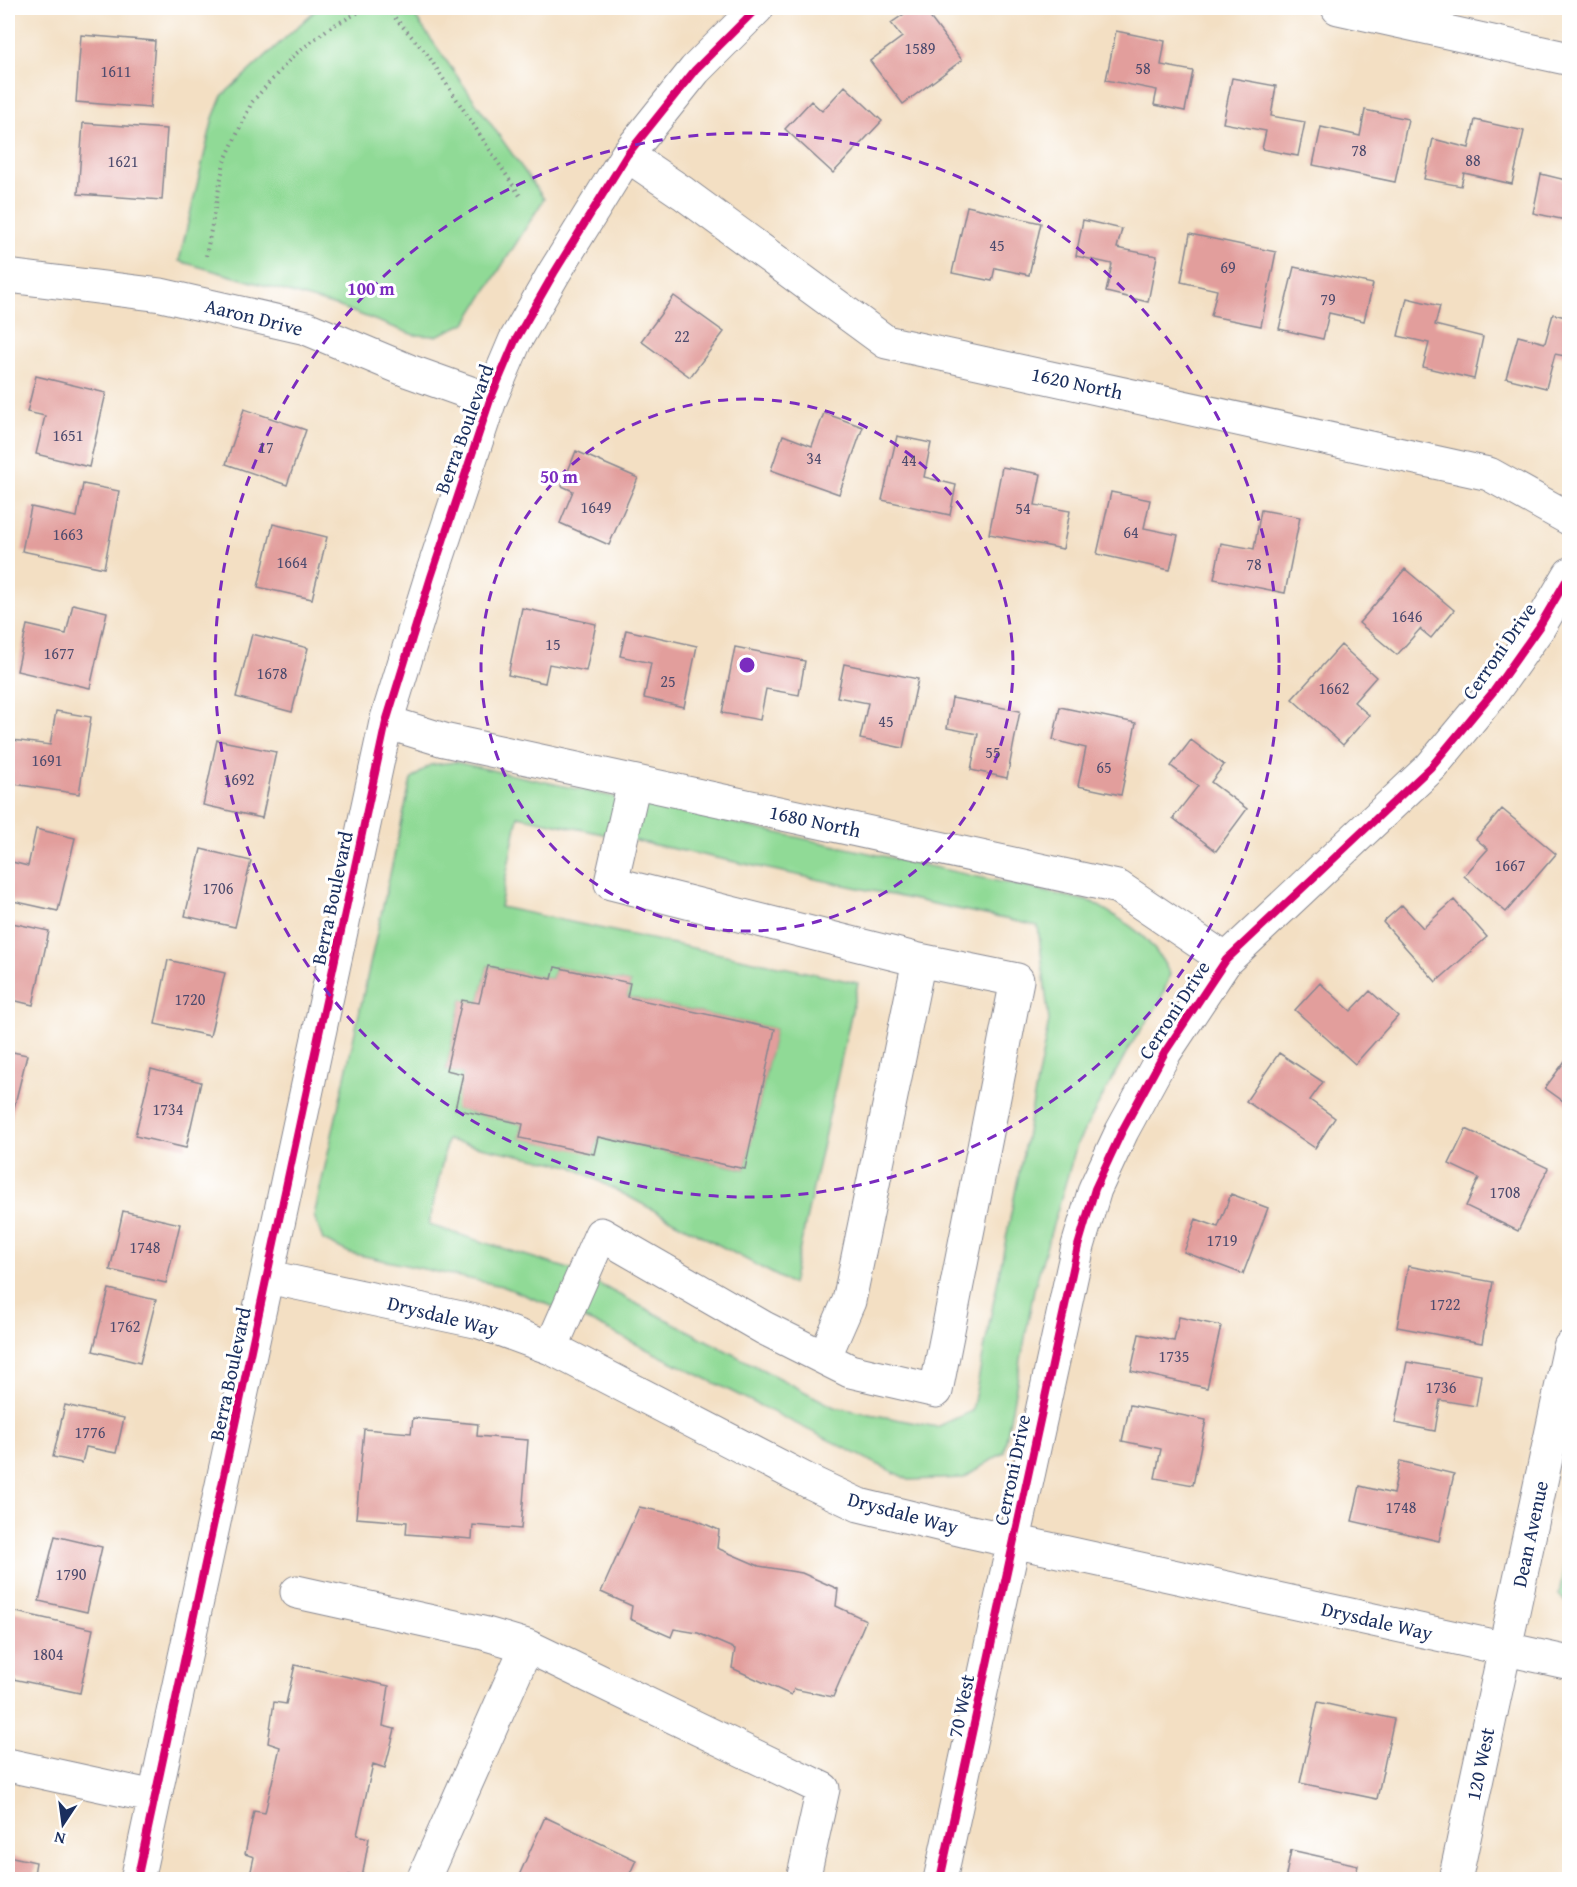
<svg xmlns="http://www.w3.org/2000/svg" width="1577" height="1887" viewBox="0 0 1577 1887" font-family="'Gentium Book Plus',serif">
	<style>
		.green { fill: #90da96; stroke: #56847a; stroke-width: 1.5; fill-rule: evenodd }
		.building { fill: #e29e9c }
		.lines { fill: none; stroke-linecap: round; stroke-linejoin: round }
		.minor-casing { stroke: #878790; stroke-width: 35 }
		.path { stroke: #878790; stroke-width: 4; stroke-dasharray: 1.5 4.5; stroke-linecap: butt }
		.minor { stroke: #fff; stroke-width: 33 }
		.cycleway-casing { stroke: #fff; stroke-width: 11 }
		.cycleway { stroke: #d6006c; stroke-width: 8 }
		.ring { fill: none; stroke: #7b2cbf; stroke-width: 3; stroke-dasharray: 10 8 }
		.labels { text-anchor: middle; stroke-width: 6; stroke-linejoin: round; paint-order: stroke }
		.number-label { font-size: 16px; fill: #4d4b6e }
		.street-label { font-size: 20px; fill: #1b2f5e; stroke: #fff }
		.centre { fill: #7b2cbf; stroke: #fff; stroke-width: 3 }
		.ring-label { font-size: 18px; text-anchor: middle; font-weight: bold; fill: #7b2cbf; stroke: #fff; stroke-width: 6; stroke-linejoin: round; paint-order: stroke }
	</style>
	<rect width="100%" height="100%" fill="#fff"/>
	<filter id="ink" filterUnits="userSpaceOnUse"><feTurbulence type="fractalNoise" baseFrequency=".0167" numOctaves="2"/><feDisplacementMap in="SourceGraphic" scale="12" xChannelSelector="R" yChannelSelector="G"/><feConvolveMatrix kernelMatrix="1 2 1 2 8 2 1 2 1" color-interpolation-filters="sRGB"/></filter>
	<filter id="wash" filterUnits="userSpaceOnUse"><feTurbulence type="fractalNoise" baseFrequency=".008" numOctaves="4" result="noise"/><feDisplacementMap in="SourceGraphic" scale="24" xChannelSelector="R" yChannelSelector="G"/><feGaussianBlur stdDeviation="1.35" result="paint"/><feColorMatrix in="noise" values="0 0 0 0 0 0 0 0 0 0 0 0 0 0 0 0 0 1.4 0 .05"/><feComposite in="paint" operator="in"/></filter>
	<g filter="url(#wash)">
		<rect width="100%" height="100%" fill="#f3dfc3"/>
		<path class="green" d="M318 8H409L544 199 466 323 436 336 414 335 340 307 179 261 213 118 222 96Z
			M455 762 1092 902C1128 923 1150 935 1170 974L1160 1002 1130 1046 1077 1144 1034 1289 1004 1452 964 1478 909 1480 594 1323 502 1286 350 1253 323 1240 314 1216 411 780 430 765ZM518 816 1038 926 1049 1021 972 1411 937 1427 834 1407 572 1270 429 1225 447 1140 571 1166 792 1284 858 983 500 907ZM488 966 552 979 555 967 630 983 627 997 775 1029 745 1169 598 1137 594 1153 520 1138 523 1124 456 1109 463 1074 446 1070 462 1000 479 1003Z
			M1569 1535V1605L1559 1595Z"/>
		<g id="blocks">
			<path class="building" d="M913 8H923L962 60 903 104 870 61 902 37 891 23Z
				M1116 31 1165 41 1161 65 1193 71 1185 111 1154 105 1157 90 1106 80Z
				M81 35 155 41 150 108 76 102Z
				M1232 78 1276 86 1271 116 1305 122 1298 156 1262 149 1266 131 1223 123Z
				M845 86 882 121 833 173 785 129 811 101 822 111Z
				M1365 110 1408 119 1395 182 1313 165 1321 127 1360 136Z
				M1475 120 1524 131 1512 184 1464 173 1461 186 1424 179 1433 139 1469 148Z
				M83 123 167 129 162 200 78 194Z
				M1541 174 1570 181V221L1533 213Z
				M967 206 1041 223 1029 275 995 268 992 281 952 273Z
				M1083 220 1122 229 1117 248 1157 256 1148 302 1106 292 1112 264 1076 256Z
				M1190 234 1276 252 1261 326 1211 316 1217 290 1181 282Z
				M1294 267 1373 284 1364 321 1329 313 1323 339 1279 329Z
				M674 296 724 332 690 377 641 341Z
				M1407 298 1440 306 1435 325 1483 337 1474 379 1423 367 1429 343 1398 336Z
				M1553 314 1570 318V357L1555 354 1546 388 1506 378 1518 336 1545 343Z
				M36 376 106 393 89 467 36 454 45 416 27 412Z
				M244 409 306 430 287 485 226 464Z
				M824 413 863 427 839 494 771 470 783 435 812 446Z
				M897 436 931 443 924 477 956 485 950 515 882 500Z
				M576 451 638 478 609 545 560 523 573 491 562 486Z
				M1002 467 1041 474 1035 505 1070 511 1063 549 989 534Z
				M83 484 119 491 104 568 22 551 31 507 77 517Z
				M1111 492 1150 500 1144 528 1178 535 1170 570 1097 554Z
				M1261 510 1300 517 1285 593 1214 579 1221 543 1254 549Z
				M273 524 327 537 312 599 258 587Z
				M1405 569 1454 610 1431 638 1420 629 1397 655 1359 623Z
				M73 604 107 612 90 688 17 671 27 625 66 634Z
				M522 608 596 624 586 671 549 664 545 683 508 675Z
				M626 630 697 646 684 707 644 698 651 663 620 656Z
				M252 634 308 648 292 712 236 697Z
				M1341 645 1376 677 1354 702 1369 715 1343 745 1292 699Z
				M735 647 805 661 799 695 766 689 760 720 722 713Z
				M844 664 918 679 903 748 860 739 868 703 837 697Z
				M952 698 1020 711 1007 778 971 770 978 734 947 728Z
				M1060 707 1136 723 1121 795 1078 786 1086 748 1053 740Z
				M56 711 91 717 79 794 8 783 13 740 50 745Z
				M217 740 276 752 262 818 203 805Z
				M1191 740 1224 765 1211 782 1247 809 1216 851 1173 818 1198 786 1171 766Z
				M1502 809 1556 854 1506 912 1464 876 1488 849 1476 839Z
				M36 829 75 838 58 911 8 900V861L28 866Z
				M201 849 251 861 235 927 185 916Z
				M1454 900 1487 937 1436 982 1383 922 1402 905 1423 928Z
				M12 923 49 931 33 1005 8 999V945Z
				M168 960 225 973 210 1036 155 1024Z
				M488 966 552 979 555 967 630 983 627 997 775 1029 745 1169 598 1137 594 1154 520 1138 523 1124 455 1109 463 1074 446 1070 462 1000 479 1003Z
				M1320 983 1351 1011 1370 991 1398 1016 1355 1064 1295 1010Z
				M8 1051 27 1055 8 1132Z
				M1279 1053 1323 1082 1310 1100 1335 1118 1315 1148 1246 1101Z
				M1570 1054V1106L1545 1088Z
				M151 1069 201 1082 186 1148 135 1136Z
				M1466 1129 1548 1168 1518 1231 1466 1206 1479 1178 1449 1164Z
				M1231 1194 1268 1208 1243 1274 1184 1252 1196 1219 1218 1227Z
				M123 1211 180 1224 166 1283 110 1270Z
				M1408 1266 1493 1282 1482 1343 1397 1327Z
				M109 1289 156 1300 140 1363 93 1351Z
				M1179 1317 1221 1326 1207 1388 1131 1371 1139 1334 1174 1341Z
				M1407 1362 1481 1375 1476 1406 1440 1400 1435 1431 1395 1423Z
				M65 1405 124 1418 116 1453 86 1447 82 1463 53 1457Z
				M1130 1405 1206 1420 1193 1485 1155 1478 1161 1449 1122 1441Z
				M413 1418 478 1424 477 1436 528 1440 521 1529 473 1525 472 1539 406 1534 407 1522 356 1518 364 1429 411 1433Z
				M1400 1461 1454 1474 1439 1541 1352 1521 1360 1486 1393 1494Z
				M639 1507 689 1517 719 1530 717 1548 759 1566 802 1573 838 1589 836 1606 866 1620 833 1697 794 1689 791 1695 732 1668 735 1649 698 1633 674 1629 671 1637 630 1619 632 1606 601 1592Z
				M55 1536 102 1547 87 1612 39 1601Z
				M12 1611 93 1629 80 1693 8 1678V1630Z
				M295 1665 389 1686 383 1726 395 1729 385 1768 373 1764 357 1835 369 1838 362 1878 349 1875 348 1880H249L254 1857 245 1854 254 1811 265 1813 280 1747 268 1743 274 1702 286 1704Z
				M1318 1702 1394 1719 1377 1799 1300 1783Z
				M545 1817 636 1860 627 1880H517Z
				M1291 1850 1358 1865 1355 1880H1285Z
				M8 1856 36 1862 33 1880H8Z"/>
		</g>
	</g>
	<g filter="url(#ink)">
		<use href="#blocks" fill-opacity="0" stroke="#878790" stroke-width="1.5"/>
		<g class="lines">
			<g class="minor-casing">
				<path id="minor" d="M1338 8 1570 59
					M627 155 683 193 886 342 1489 474 1570 519
					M8 276 161 295 306 328 409 371 490 400
					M386 722 444 740 1118 887 1226 960
					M268 1277 480 1322 551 1348 810 1482 859 1505 967 1531 1570 1663
					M551 1348 601 1234 764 1328 850 1371 936 1391 1017 980 919 960 611 883 634 782
					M824 1358 849 1301 919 960
					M297 1592 483 1633 527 1646 423 1880
					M527 1646 823 1789 803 1880
					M8 1765 155 1797
					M137 1880 386 722 431 577 490 400 515 341 554 273 627 155 695 70 757 8
					M940 1880 1078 1246 1095 1189 1122 1131 1165 1052 1226 960 1431 767 1493 692 1539 627 1570 574
					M1455 1880 1570 1347"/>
			</g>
			<path class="path" d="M206 256 224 162 252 102 293 56 329 28 361 11 390 12 427 54 522 199"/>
			<use href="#minor" class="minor"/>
			<g class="cycleway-casing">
				<path id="cycleway" d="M137 1880 386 722 431 577 490 400 515 341 554 273 627 155 695 70 757 8
					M940 1880 1078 1246 1095 1189 1122 1131 1165 1052 1226 960 1431 767 1493 692 1539 627 1570 574"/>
			</g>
			<use href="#cycleway" class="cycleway"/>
		</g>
	</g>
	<g class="ring">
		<circle cx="747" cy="665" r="266"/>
		<circle cx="747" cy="665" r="532"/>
	</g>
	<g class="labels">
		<g class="number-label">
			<text x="920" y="54">1589</text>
			<text x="1143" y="74">58</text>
			<text x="116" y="77">1611</text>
			<text x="1359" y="156">78</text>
			<text x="1473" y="166">88</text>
			<text x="123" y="167">1621</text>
			<text x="997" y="251">45</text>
			<text x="1228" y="273">69</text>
			<text x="1328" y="305">79</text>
			<text x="682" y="342">22</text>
			<text x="68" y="441">1651</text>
			<text x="266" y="453">17</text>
			<text x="814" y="464">34</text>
			<text x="909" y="466">44</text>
			<text x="596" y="513">1649</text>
			<text x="1023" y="514">54</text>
			<text x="1131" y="538">64</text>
			<text x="68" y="540">1663</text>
			<text x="292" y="568">1664</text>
			<text x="1254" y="570">78</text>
			<text x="1407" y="622">1646</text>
			<text x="553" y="650">15</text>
			<text x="59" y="659">1677</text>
			<text x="272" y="679">1678</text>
			<text x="668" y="687">25</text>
			<text x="1334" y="694">1662</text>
			<text x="886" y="727">45</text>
			<text x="993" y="758">55</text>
			<text x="47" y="766">1691</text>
			<text x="1104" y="773">65</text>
			<text x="239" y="785">1692</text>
			<text x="1510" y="871">1667</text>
			<text x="218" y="894">1706</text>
			<text x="190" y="1005">1720</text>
			<text x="168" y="1115">1734</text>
			<text x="1505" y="1198">1708</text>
			<text x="1222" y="1246">1719</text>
			<text x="145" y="1253">1748</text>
			<text x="1445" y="1310">1722</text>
			<text x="125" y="1332">1762</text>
			<text x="1174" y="1362">1735</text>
			<text x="1441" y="1393">1736</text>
			<text x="90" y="1438">1776</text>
			<text x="1401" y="1513">1748</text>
			<text x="71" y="1580">1790</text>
			<text x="48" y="1660">1804</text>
		</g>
		<g class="street-label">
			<text transform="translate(254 317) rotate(14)" y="7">Aaron Drive</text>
			<text transform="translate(1077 383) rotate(12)" y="7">1620 North</text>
			<text transform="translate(464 429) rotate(-70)" y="7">Berra Boulevard</text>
			<text transform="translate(1499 651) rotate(-55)" y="7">Cerroni Drive</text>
			<text transform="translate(815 821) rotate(12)" y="7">1680 North</text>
			<text transform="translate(332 898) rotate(-78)" y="7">Berra Boulevard</text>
			<text transform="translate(1174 1010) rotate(-57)" y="7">Cerroni Drive</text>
			<text transform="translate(443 1316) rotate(14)" y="7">Drysdale Way</text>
			<text transform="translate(230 1374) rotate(-78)" y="7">Berra Boulevard</text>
			<text transform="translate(1012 1470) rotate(-78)" y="7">Cerroni Drive</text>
			<text transform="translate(903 1513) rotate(15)" y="7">Drysdale Way</text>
			<text transform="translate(1530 1534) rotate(-78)" y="7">Dean Avenue</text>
			<text transform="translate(1377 1621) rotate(13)" y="7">Drysdale Way</text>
			<text transform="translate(961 1706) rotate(-78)" y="7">70 West</text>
			<text transform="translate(1480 1764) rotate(-78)" y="7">120 West</text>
		</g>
	</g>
	<circle cx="747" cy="665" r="9" class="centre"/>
	<g class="ring-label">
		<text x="371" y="295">100 m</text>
		<text x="559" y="483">50 m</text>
	</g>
	<rect width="1577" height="1887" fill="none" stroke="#fff" stroke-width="30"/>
	<g transform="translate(63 1824) rotate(193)" stroke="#ffffff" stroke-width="4.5" paint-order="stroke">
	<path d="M0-4.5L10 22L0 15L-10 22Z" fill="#1b2f5e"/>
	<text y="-9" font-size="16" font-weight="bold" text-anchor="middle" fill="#1b2f5e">N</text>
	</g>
</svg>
